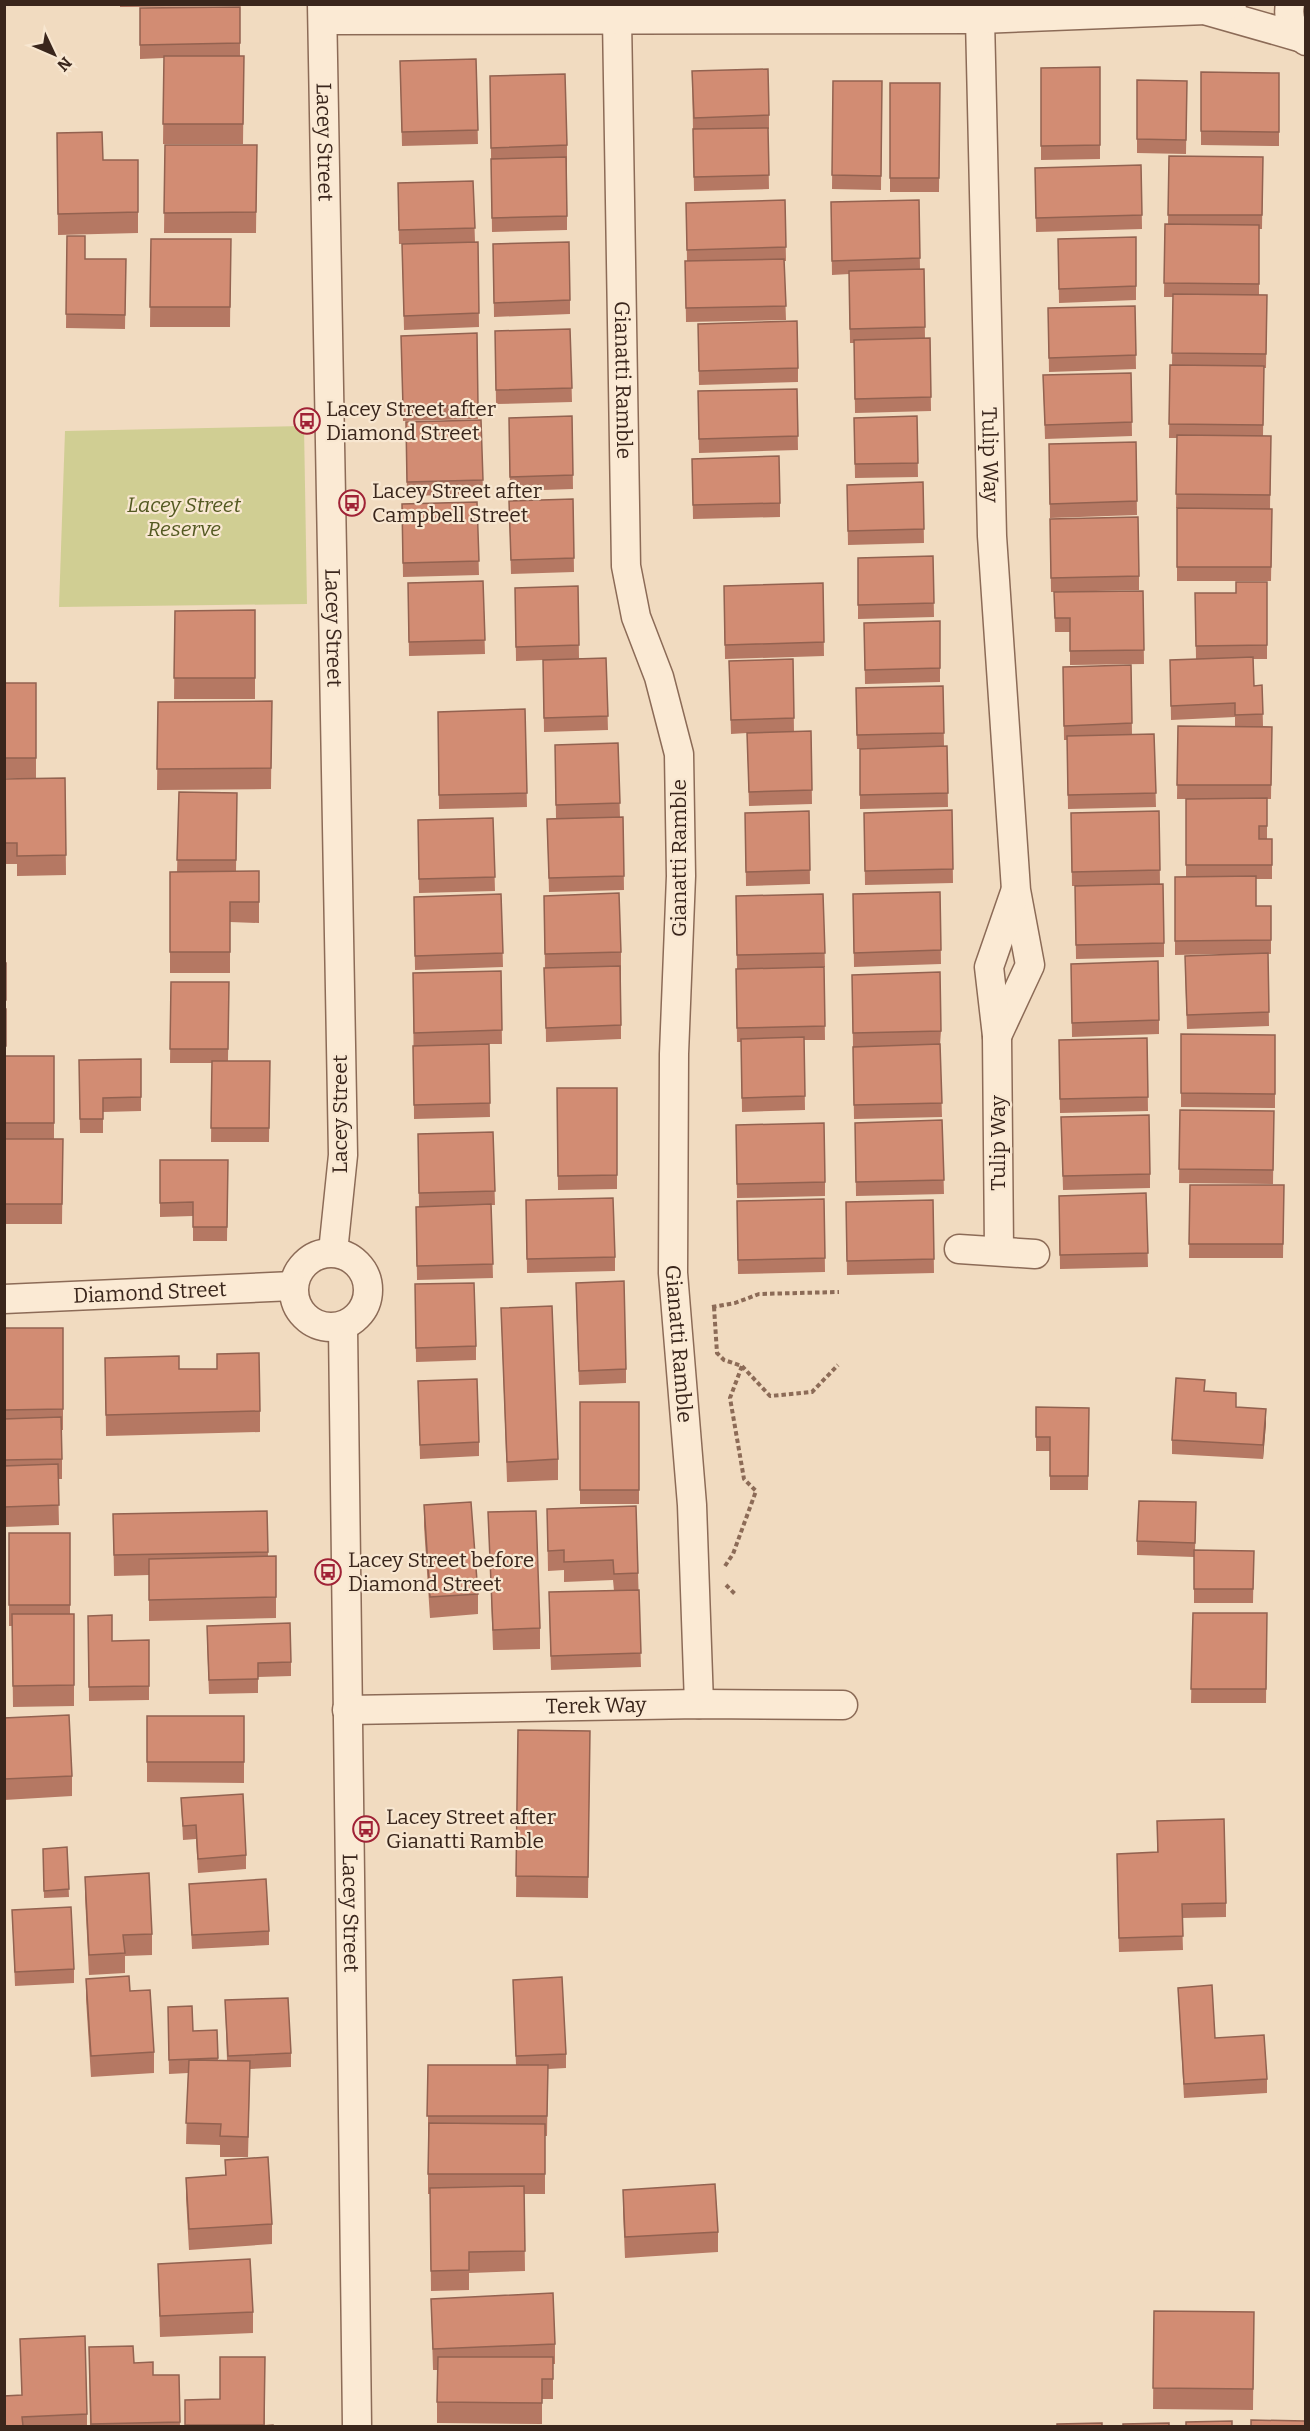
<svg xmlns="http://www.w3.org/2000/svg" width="1310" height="2431" viewBox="0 0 1310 2431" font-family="Bitter,serif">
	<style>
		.green { fill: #d0ce93 }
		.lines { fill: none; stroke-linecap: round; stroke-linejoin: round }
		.street-casing { stroke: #8c6b57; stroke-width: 31 }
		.path { stroke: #8c6b57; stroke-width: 4; stroke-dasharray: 4.5 3; stroke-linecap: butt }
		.street { stroke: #fbead4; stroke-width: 28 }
		.wall { fill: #b57863 }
		.shaded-wall { fill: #936250 }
		.building { fill: #d28c73; stroke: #936250; stroke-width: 1.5 }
		.labels { text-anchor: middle; stroke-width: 4.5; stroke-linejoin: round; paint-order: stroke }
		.street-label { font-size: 21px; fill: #3a261c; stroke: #f8e7d1 }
		.poi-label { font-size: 21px; fill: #3a261c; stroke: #f8e7d1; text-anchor: start }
		.park-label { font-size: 21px; font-style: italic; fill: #535921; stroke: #f8e7d1 }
	</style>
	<rect width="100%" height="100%" fill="#f1dbc0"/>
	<path class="green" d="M304 426 307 604 59 607 65 431Z"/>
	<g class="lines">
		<g class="street-casing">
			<g id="street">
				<path id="s1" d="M322 4 343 1155 333 1252"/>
				<path d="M1290 4C1287 19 1293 32 1306 41"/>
				<path d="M1208 11 1299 37"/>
				<path id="s2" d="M617 18 626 566 636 617 659 677 679 754 681 876 674 1054 673 1273 692 1505 699 1704"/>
				<path id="s3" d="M980 19 992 536 1016 890 1030 965 997 1036"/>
				<path d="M323 20 980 19 1206 10 1232 4"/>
				<path d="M959 1249 1035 1254"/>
				<path d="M999 1250 997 1036 989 967 1015 892"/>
				<circle cx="331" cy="1290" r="37"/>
				<path id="s4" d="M4 1299 293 1286"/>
				<path id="s5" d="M343 1327 357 2426"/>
				<path id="s6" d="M347 1710 699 1704 843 1705"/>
			</g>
		</g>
		<path class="path" d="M712 1307 735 1303 759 1294 839 1292
			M714 1307 717 1353 724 1360 742 1366 770 1396 812 1392 838 1365
			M725 1566 733 1554 756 1491 744 1479 730 1398 742 1366
			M726 1585 735 1594"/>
		<use href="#street" class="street"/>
	</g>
	<path class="wall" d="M120 4H242V6L120 7Z
		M240 7V56H244L243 144H163L164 58 140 59V8Z
		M476 59 478 144 402 146 400 61Z
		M1100 67V159L1041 160V68Z
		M692 71 769 115V129H768L769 189 694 191Z
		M1201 72 1279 73V146L1201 145Z
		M490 76 567 145V230L492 232Z
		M1137 80 1187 81 1186 154 1137 153Z
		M833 81H882L881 190 832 189Z
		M890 83H940L939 192H890Z
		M57 133 103 160H138V233L58 235Z
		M165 145H257L256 233H164Z
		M1169 156 1263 157 1262 229H1259V295H1267L1266 368H1264L1263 436H1271L1270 509 1272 523 1271 581H1177V508H1176L1177 438H1169L1170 365H1172L1173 297H1164L1165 224H1168Z
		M1141 165 1142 229 1036 232 1035 168Z
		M473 181 475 242 399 244 398 183Z
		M785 200 786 261H784L786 320 686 322 685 261H687L686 203Z
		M919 200 920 269H924L925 338H930L931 411 855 413 854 343H850L849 274 832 275 831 202Z
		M67 236 85 259H126L125 329 66 328Z
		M1136 237V300L1059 303 1058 239Z
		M151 239H231L230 327H150Z
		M478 242 479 327 404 330 402 244Z
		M493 244 570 300V314L494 317Z
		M1135 306 1136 369 1049 372 1048 308Z
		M698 324 798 368V382L699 385Z
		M570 329 572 402 496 404 495 331Z
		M477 333 478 419 403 421 401 336Z
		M1131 373 1132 436 1045 439 1043 375Z
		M797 389 798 450 699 453 698 391Z
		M572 416 573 489 510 491 509 418Z
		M917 416 918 477 855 478 854 418Z
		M481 420 483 494 407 496 406 422Z
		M1136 442 1137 515 1050 518 1049 444Z
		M692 459 780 503V517L693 519Z
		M923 482 924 543 848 545 847 485Z
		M573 499 574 572 511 574 509 501Z
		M477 502 479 575 403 577 402 504Z
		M1050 519 1139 576V590L1051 592Z
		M933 556 934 617 858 619V558Z
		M483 581 485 654 409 656 408 583Z
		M1267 582V659H1253L1254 686 1262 685 1263 726 1272 727 1271 799H1267V839H1272V879H1256V906H1271V954H1268L1269 1026 1187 1029 1185 970 1224 954 1175 955V877H1186V799H1190H1177L1178 726H1235V717L1171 720 1170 660 1196 659 1195 593H1236Z
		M823 583 824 656 725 659 724 586Z
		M578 586 579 658H606L608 730 544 732 543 660 516 661 515 588Z
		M1143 591 1144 664 1070 665V632H1055L1054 592Z
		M255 610V699H174L175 611Z
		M864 623 940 668V682L865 684Z
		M793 659 794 732 811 731 812 804 749 806 747 733 731 734 729 661Z
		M1131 665 1132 734H1154L1156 807 1068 809 1067 740H1064L1063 667Z
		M4 683H36V778H4Z
		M943 686 944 746H947L948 807 860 809V749H857L856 688Z
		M272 701 271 789 157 790 158 702Z
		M525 709 527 807 439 809 438 712Z
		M618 743 620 817 556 819 555 745Z
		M65 778 66 875 17 876V864H4V779Z
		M179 792 237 793 236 871H259V923L230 922V973H170V872H177Z
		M952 810 953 883 865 885 864 813Z
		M809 811 810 884 746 886 745 813Z
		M1159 811 1160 884 1100 886 1164 943V957L1076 959 1075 886H1072L1071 813Z
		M623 817 624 890 549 892 547 819Z
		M493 818 495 891 419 893 418 820Z
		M940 892 941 964 854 967 853 894Z
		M501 894 503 967 415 970 414 897Z
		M823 894 825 967 737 969 736 896Z
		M544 896 621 952V1039L546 1042Z
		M4 963H6V1056H54V1139H63L62 1224H4Z
		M1071 964 1159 1020V1034L1072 1037Z
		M824 967 825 1040H804L805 1110 742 1112 741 1042H737L736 969Z
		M501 971 502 1044H489L490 1117 414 1119 413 973Z
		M852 975 941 1031 940 1045 942 1117 854 1119Z
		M171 982H229L228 1061H270L269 1142H211L212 1063H170Z
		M1181 1034 1275 1035V1108L1181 1107Z
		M1147 1038 1148 1111 1060 1113 1059 1040Z
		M79 1060 141 1097V1111L103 1112V1133H80Z
		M557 1088H617V1189L558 1190Z
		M1180 1110 1274 1111 1273 1184 1179 1183Z
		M1061 1117 1150 1174V1188L1063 1190Z
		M942 1120 944 1194 856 1196 855 1123Z
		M736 1125 825 1182V1196L737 1198Z
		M493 1132 495 1205H491L493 1278 417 1280 416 1207H419L418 1134Z
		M160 1160H228L227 1241H193V1216L160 1217Z
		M1190 1185H1284L1283 1258H1189Z
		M1146 1193 1148 1267 1060 1269 1059 1196Z
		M824 1199 825 1272 738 1274 737 1201Z
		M526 1200 615 1257V1271L527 1273Z
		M933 1200 934 1273 847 1275 846 1202Z
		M415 1284 476 1346V1360L416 1362Z
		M576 1297 626 1369V1383L579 1385Z
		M501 1308 558 1459V1480L507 1482Z
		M4 1328H63V1430H62V1479H58L59 1525 4 1527Z
		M217 1354 260 1411V1432L106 1436 105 1358 179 1369H217Z
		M418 1381 479 1442V1456L420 1459Z
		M1205 1391 1266 1423 1263 1459 1172 1454V1440Z
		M580 1402H639V1504H580Z
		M1036 1407 1089 1408 1088 1490H1050V1451H1036Z
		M424 1505 478 1594V1614L430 1618 424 1526Z
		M547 1509 638 1573 641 1667 551 1670 549 1606 614 1591 613 1580 564 1582V1570L548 1571Z
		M267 1511 268 1556 276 1597V1618L149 1621V1575L114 1576 113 1514Z
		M488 1512 540 1628V1649L493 1650Z
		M1196 1516 1195 1550 1254 1551 1253 1603H1194V1557L1137 1555V1541Z
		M9 1533H70V1614H74V1706L13 1707 12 1626H9Z
		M1193 1613H1267L1266 1703H1191Z
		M88 1616 112 1641 149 1686V1700L89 1701Z
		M207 1640 291 1662V1676L258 1677V1693L209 1694Z
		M147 1716H244V1783L147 1782Z
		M4 1718 72 1776V1796L4 1800Z
		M518 1730 590 1731 588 1898 516 1897Z
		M181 1798 246 1855V1869L198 1873 196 1839 183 1840Z
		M1157 1821 1226 1903V1917L1182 1918 1183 1950 1119 1952 1117 1868 1157 1852Z
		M67 1847 69 1897 44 1898 43 1849Z
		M85 1877 152 1934V1955L125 1956V1973L89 1975 85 1897Z
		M189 1884 269 1931V1945L192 1949Z
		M12 1910 74 1969V1983L15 1986Z
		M86 1979 130 1991 154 2052V2073L91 2077 86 1999Z
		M513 1980 566 2054V2068L548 2069 547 2136H545V2194H524L525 2271 469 2273V2290L431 2291 430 2194H428V2065H516Z
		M1178 1988 1215 2038 1267 2079V2093L1184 2098Z
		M225 2000 291 2053V2067L250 2069 248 2157H220V2145L186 2144 188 2073 169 2074 168 2007 193 2031 217 2030 218 2060H227Z
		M225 2160 272 2224V2244L189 2250 186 2198V2178L225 2175Z
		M623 2190 718 2232V2252L625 2258 623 2210Z
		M158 2264 253 2312V2333L160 2337Z
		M431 2299 555 2344V2364H553V2399H542V2424L437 2423V2370H433Z
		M1154 2311 1254 2312 1253 2410 1153 2409Z
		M20 2339 87 2414V2427H4L22 2395Z
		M89 2347 134 2363 153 2375H179L180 2427H90Z
		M265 2357V2426L273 2427H185V2400L220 2399Z"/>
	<path class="shaded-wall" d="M1266 1409V1423L1263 1459V1445Z"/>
	<path class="building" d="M240 7V43L140 45V8Z
		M164 56H244L243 124H163Z
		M476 59 478 130 402 132 400 61Z
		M1100 67V145L1041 146V68Z
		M768 69 769 115 694 118 692 71Z
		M1201 72 1279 73V132L1201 131Z
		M565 74 567 145 491 148 490 76Z
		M1137 80 1187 81 1186 140 1137 139Z
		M833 81H882L881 176 832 175Z
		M890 83H940L939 178H890Z
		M768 128 769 175 694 177 693 129Z
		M102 132 103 160H138V212L58 214 57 133Z
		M165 145H257L256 212 164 213Z
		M1169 156 1263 157 1262 215H1168Z
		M566 157 567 216 492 218 491 159Z
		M1141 165 1142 215 1036 218 1035 168Z
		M473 181 475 228 399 230 398 183Z
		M785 200 786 247 687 250 686 203Z
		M919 200 920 258 832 261 831 202Z
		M1165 224 1259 225V284L1164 283Z
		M67 236H85V259H126L125 315 66 314Z
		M1136 237V286L1059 289 1058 239Z
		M151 239H231L230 307H150Z
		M478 242 479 313 404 316 402 244Z
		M569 242 570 300 494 303 493 244Z
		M784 259 786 306 686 308 685 261Z
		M924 269 925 327 850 329 849 271Z
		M1173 294 1267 295 1266 354 1172 353Z
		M1135 306 1136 355 1049 358 1048 308Z
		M797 321 798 368 699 371 698 324Z
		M570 329 572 388 496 390 495 331Z
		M477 333 478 405 403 407 401 336Z
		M930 338 931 397 855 399 854 340Z
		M1170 365 1264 366 1263 425 1169 424Z
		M1131 373 1132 422 1045 425 1043 375Z
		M797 389 798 436 699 439 698 391Z
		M572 416 573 475 510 477 509 418Z
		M917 416 918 463 855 464 854 418Z
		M481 420 483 480 407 482 406 422Z
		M1177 435 1271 436 1270 495 1176 494Z
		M1136 442 1137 501 1050 504 1049 444Z
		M779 456 780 503 693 505 692 459Z
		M923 482 924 529 848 531 847 485Z
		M573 499 574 558 511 560 509 501Z
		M477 502 479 561 403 563 402 504Z
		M1177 508 1272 509 1271 567H1177Z
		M1138 517 1139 576 1051 578 1050 519Z
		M933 556 934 603 858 605V558Z
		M483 581 485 640 409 642 408 583Z
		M1236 582H1267V645L1196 646 1195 593H1236Z
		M823 583 824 642 725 645 724 586Z
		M578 586 579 645 516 647 515 588Z
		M1143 591 1144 650 1070 651V618H1055L1054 592Z
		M255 610V678H174L175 611Z
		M940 621V668L865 670 864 623Z
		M1253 657 1254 686 1262 685 1263 714 1235 715V703L1171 706 1170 660Z
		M606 658 608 716 544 718 543 660Z
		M793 659 794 718 731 720 729 661Z
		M1131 665 1132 723 1064 726 1063 667Z
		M4 683H36V758H4Z
		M943 686 944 733 857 735 856 688Z
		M272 701 271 768 157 769 158 702Z
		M525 709 527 793 439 795 438 712Z
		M1178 726 1272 727 1271 785H1177Z
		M811 731 812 790 749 792 747 733Z
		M1154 734 1156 793 1068 795 1067 736Z
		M618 743 620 803 556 805 555 745Z
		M947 746 948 793 860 795V749Z
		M65 778 66 855 17 856V843H4V779Z
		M179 792 237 793 236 860H177Z
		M1267 798V826H1259V839H1272V865H1186V799Z
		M952 810 953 869 865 871 864 813Z
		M809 811 810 870 746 872 745 813Z
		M1159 811 1160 870 1072 872 1071 813Z
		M623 817 624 876 549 878 547 819Z
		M493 818 495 877 419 879 418 820Z
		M259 871V902H230V952H170V872Z
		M1256 876V906H1271V940L1175 941V877Z
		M1163 884 1164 943 1076 945 1075 886Z
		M940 892 941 950 854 953 853 894Z
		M619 893 621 952 545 954 544 896Z
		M501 894 503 953 415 956 414 897Z
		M823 894 825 953 737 955 736 896Z
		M1268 953 1269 1012 1187 1015 1185 956Z
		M1158 961 1159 1020 1072 1023 1071 964Z
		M4 963H6V1000H4Z
		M620 966 621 1025 546 1028 544 968Z
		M824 967 825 1026 737 1028 736 969Z
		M501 971 502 1030 414 1033 413 973Z
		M940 972 941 1031 853 1033 852 975Z
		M171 982H229L228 1049H170Z
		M4 1009H6V1046H4Z
		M1181 1034 1275 1035V1094L1181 1093Z
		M804 1037 805 1096 742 1098 741 1039Z
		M1147 1038 1148 1097 1060 1099 1059 1040Z
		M489 1044 490 1103 414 1105 413 1046Z
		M940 1044 942 1103 854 1105 853 1047Z
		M4 1056H54V1123H4Z
		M141 1059V1097L103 1098V1119H80L79 1060Z
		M212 1061H270L269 1128H211Z
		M557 1088H617V1175L558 1176Z
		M1180 1110 1274 1111 1273 1170 1179 1169Z
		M1149 1115 1150 1174 1063 1176 1061 1117Z
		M942 1120 944 1180 856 1182 855 1123Z
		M824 1123 825 1182 737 1184 736 1125Z
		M493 1132 495 1191 419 1193 418 1134Z
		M4 1139H63L62 1204H4Z
		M160 1160H228L227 1227H193V1202L160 1203Z
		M1190 1185H1284L1283 1244H1189Z
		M1146 1193 1148 1253 1060 1255 1059 1196Z
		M613 1198 615 1257 527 1259 526 1200Z
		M824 1199 825 1258 738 1260 737 1201Z
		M933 1200 934 1259 847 1261 846 1202Z
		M491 1204 493 1264 417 1266 416 1207Z
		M624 1281 626 1369 579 1371 576 1283Z
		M474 1283 476 1346 416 1348 415 1284Z
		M552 1306 558 1459 507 1462 501 1308Z
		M4 1328H63V1409L4 1410Z
		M259 1353 260 1411 106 1415 105 1358 179 1356V1369H217V1354Z
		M1176 1378 1205 1380 1204 1391 1236 1393V1407L1266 1409 1263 1445 1172 1440Z
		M477 1379 479 1442 420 1445 418 1381Z
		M580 1402H639V1490H580Z
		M1036 1407 1089 1408 1088 1476H1050V1437H1036Z
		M61 1417 62 1459 4 1460V1419Z
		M58 1464 59 1505 4 1507V1466Z
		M1139 1501 1196 1502 1195 1543 1137 1541Z
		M471 1502 478 1594 430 1597 424 1505Z
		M636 1506 638 1573 614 1574 613 1560 564 1562V1550L548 1551 547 1509Z
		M267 1511 268 1552 114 1555 113 1514Z
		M536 1511 540 1628 493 1630 488 1512Z
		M9 1533H70V1605H9Z
		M1194 1550 1254 1551 1253 1589H1194Z
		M276 1556V1597L149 1600V1559Z
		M639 1590 641 1653 551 1656 549 1592Z
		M1193 1613H1267L1266 1689H1191Z
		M12 1614H74V1685L13 1686Z
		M112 1615V1641L149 1640V1686L89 1687 88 1616Z
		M290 1623 291 1662 258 1663V1679L209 1680 207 1626Z
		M69 1715 72 1776 4 1779V1718Z
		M147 1716H244V1762H147Z
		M518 1730 590 1731 588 1877 516 1876Z
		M243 1794 246 1855 198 1859 196 1825 183 1826 181 1798Z
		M1224 1819 1226 1903 1182 1904 1183 1936 1119 1938 1117 1854 1158 1852 1157 1821Z
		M67 1847 69 1889 44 1891 43 1849Z
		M149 1873 152 1934 123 1935 125 1953 89 1955 85 1877Z
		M266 1879 269 1931 192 1935 189 1884Z
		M71 1907 74 1969 15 1972 12 1910Z
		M129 1976 130 1991 150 1990 154 2052 91 2056 86 1979Z
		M562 1977 566 2054 516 2056 513 1980Z
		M1212 1985 1215 2038 1264 2035 1267 2079 1184 2084 1178 1988Z
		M288 1998 291 2053 228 2056 225 2000Z
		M192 2006 193 2031 217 2030 218 2058 169 2060 168 2007Z
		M189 2060 250 2061 248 2137 220 2136 221 2124 186 2123Z
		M428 2065H548L547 2116H427Z
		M429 2123 545 2124V2174H428Z
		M268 2157 272 2224 189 2229 186 2178 226 2175 225 2160Z
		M715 2184 718 2232 625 2237 623 2190Z
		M524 2186 525 2251 469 2252V2270L431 2271 430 2188Z
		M250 2259 253 2312 160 2316 158 2264Z
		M553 2293 555 2344 433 2349 431 2299Z
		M1154 2311 1254 2312 1253 2389 1153 2388Z
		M85 2336 87 2414 22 2417 23 2426 4 2427V2396L22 2395 20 2339Z
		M133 2346 134 2363 153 2362V2375H179L180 2422 91 2424 89 2347Z
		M220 2357H265L264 2425H185V2400L220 2399Z
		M438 2357H553V2379H542V2403L437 2402Z
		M1251 2420 1305 2421V2427H1251Z
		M1232 2421V2427H1186V2422Z
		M1102 2423V2427H1057V2424Z
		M1169 2423V2427H1123V2424Z
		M273 2425V2427H249Z
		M996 2426H1041V2427H996Z"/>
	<defs>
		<g id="bus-ring" transform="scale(1.35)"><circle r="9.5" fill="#f8e7d1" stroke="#a02236" stroke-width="1.5"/><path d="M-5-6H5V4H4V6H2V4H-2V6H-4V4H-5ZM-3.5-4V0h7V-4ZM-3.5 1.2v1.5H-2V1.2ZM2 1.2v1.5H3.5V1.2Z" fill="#a02236"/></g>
	</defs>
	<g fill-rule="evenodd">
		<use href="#bus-ring" x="307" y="421"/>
		<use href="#bus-ring" x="352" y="503"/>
		<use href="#bus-ring" x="328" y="1572"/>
		<use href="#bus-ring" x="366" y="1829"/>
	</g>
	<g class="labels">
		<g class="street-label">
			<text dy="7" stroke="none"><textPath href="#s1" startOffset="138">Lacey Street</textPath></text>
			<text dy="7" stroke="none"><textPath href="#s2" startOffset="362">Gianatti Ramble</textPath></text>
			<text dy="7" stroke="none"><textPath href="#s3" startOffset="436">Tulip Way</textPath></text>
			<text dy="7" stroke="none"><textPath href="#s1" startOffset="624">Lacey Street</textPath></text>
			<text transform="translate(679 858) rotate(-90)" y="7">Gianatti Ramble</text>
			<text transform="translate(340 1114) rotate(-90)" y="7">Lacey Street</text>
			<text transform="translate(998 1143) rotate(-90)" y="7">Tulip Way</text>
			<text dy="7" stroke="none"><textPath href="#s4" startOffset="146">Diamond Street</textPath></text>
			<text dy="7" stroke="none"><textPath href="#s2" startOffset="1334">Gianatti Ramble</textPath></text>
			<text dy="7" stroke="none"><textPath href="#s6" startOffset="249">Terek Way</textPath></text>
			<text dy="7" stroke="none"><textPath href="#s5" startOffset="586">Lacey Street</textPath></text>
		</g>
		<g class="poi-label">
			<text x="326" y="416">Lacey Street after<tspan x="326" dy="24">Diamond Street</tspan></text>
			<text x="372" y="498">Lacey Street after<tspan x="372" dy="24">Campbell Street</tspan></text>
			<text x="348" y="1567">Lacey Street before<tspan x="348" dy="24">Diamond Street</tspan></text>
			<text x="386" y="1824">Lacey Street after<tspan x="386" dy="24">Gianatti Ramble</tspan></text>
		</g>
		<g class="park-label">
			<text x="184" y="512">Lacey Street<tspan x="184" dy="24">Reserve</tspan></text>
		</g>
	</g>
	<rect width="1310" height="2431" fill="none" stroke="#3a261c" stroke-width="12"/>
	<g transform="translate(54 54) rotate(134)" stroke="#f8e7d1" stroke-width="4.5" paint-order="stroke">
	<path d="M0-4.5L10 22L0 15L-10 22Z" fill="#3a261c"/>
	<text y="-9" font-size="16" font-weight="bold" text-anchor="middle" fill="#3a261c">N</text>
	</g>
</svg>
